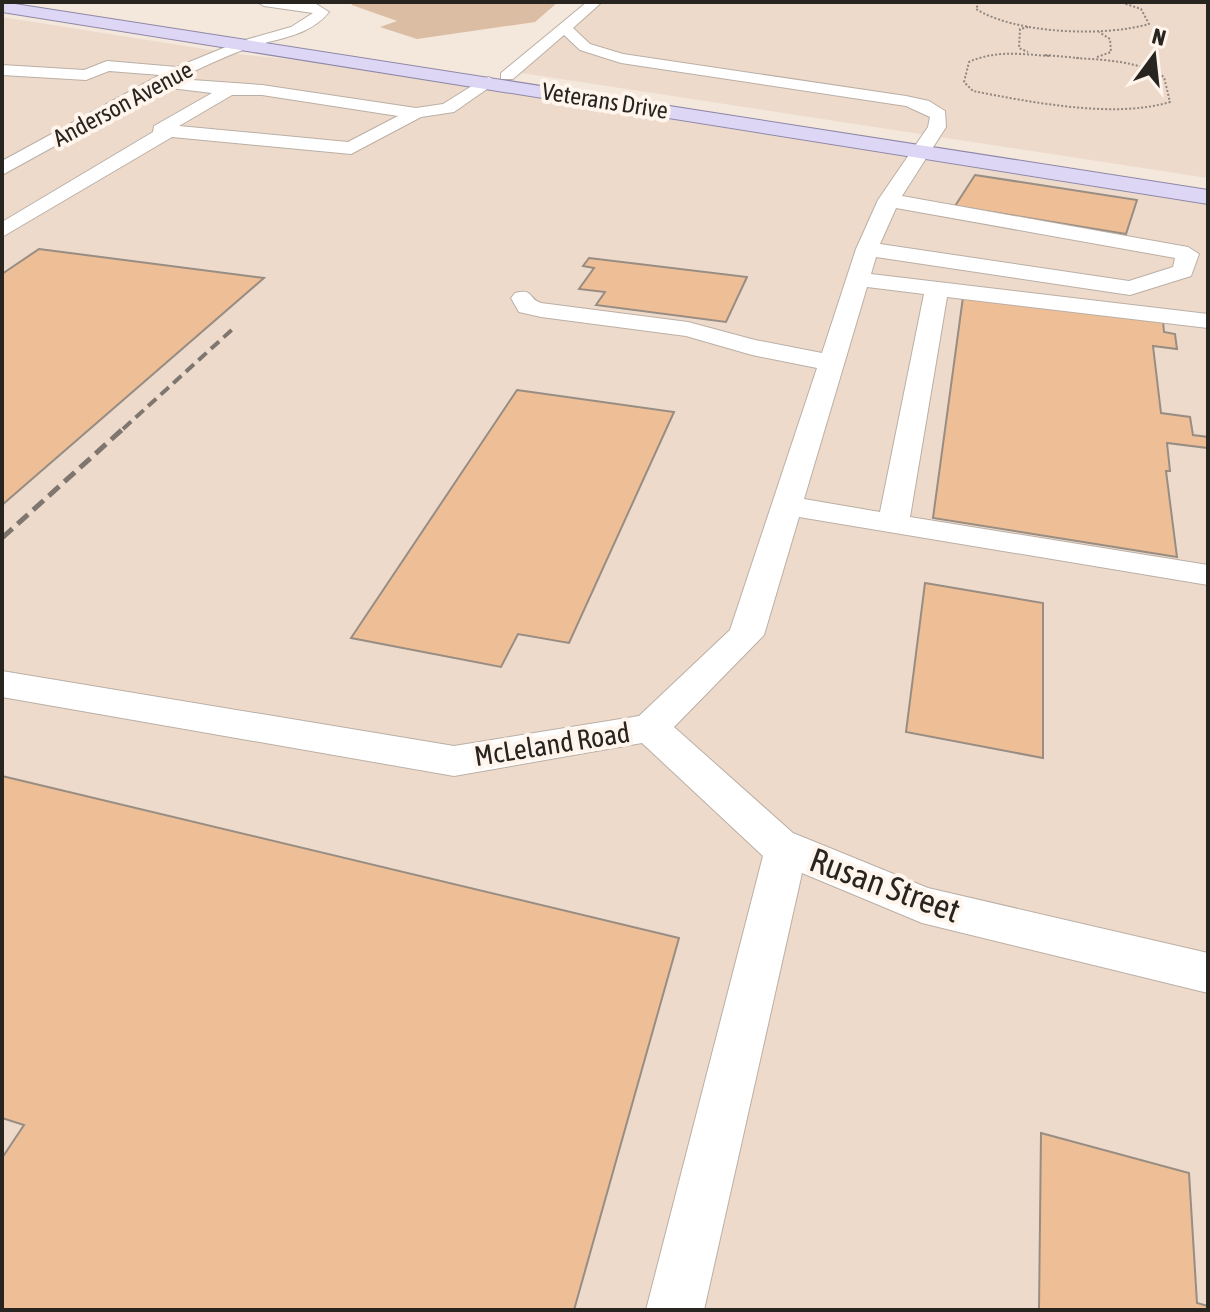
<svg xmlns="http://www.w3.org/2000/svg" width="1210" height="1312" viewBox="0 0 1210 1312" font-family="'Asap Condensed',sans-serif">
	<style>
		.built { fill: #eddacb }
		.green { fill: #dbbda3 }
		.building { fill: #eebf97; stroke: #988d83; stroke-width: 2 }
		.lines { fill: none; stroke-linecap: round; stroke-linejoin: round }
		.minor-casing { stroke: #bbafa5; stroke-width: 2 }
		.major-casing { stroke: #8f87a6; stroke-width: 2 }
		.path { stroke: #908780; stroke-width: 2; stroke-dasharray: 2 2; stroke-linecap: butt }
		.minor { fill: #fff; fill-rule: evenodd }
		.major { fill: #ddd7f5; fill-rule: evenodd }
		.rail-far1 { stroke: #7e766f; stroke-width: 4; stroke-dasharray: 11 6; stroke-linecap: butt }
		.rail { stroke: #7e766f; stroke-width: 5; stroke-dasharray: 14 7; stroke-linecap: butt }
		.labels { text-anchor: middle; stroke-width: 8; stroke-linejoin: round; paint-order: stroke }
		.far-street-label { font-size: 24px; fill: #282420; stroke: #fff5ec }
		.street-label { font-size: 28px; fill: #282420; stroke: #fff5ec }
		.near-street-label { font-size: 34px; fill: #282420; stroke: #fff5ec }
	</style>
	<rect width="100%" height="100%" fill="#f4e7dc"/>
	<path class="built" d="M585 2H1208V178L509 71Z
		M2 17 236 54 305 61 1208 205V1310H2Z"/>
	<path class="green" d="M351 2H558L535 22 417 39 380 27 397 21 352 5Z"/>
	<path class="building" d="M975 175 1137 200 1126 234 955 206Z
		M39 249 264 278 2 505V274Z
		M589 258 747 277 726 322 596 305 605 292 579 289 594 268 583 266Z
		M963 297 1163 321 1164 332 1175 334 1177 349 1153 346 1161 413 1190 417 1193 435 1208 437V448L1167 443 1170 471H1166L1177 557 933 518Z
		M517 390 674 412 569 643 518 634 501 667 351 638Z
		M925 583 1043 603V758L906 732Z
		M2 776 679 938 574 1310H2V1158L24 1125 2 1118Z
		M1041 1133 1189 1173 1197 1303 1208 1306V1310H1039Z"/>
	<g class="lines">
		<g class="minor-casing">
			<path id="minor" d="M257 2H313L329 12C309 37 277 38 248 48 224 57 200 68 178 79L262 85 416 108 443 104 483 79 489 77 497 82 454 112 421 117 351 154 172 137 2 237V222L153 132 154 126 212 93 162 87 2 175V161L160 75 109 71 86 80 2 75V65L84 70 107 61 177 67 238 42 291 27 313 13 264 6ZM232 95H262L398 116 348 142 179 126Z
				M587 2H602L573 28 590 44 623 54 906 96 929 101 945 111 946 127 902 196 1188 247 1199 254 1191 276 1130 295 876 257 871 274 1208 314V328L947 297 910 517 1208 565V585L799 517 764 635 674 727 793 833 928 888 1208 953V993L922 923 802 873 704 1310H646L763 856 642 743 454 776 2 697V671L454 746 639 716 730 630 817 368 752 355 686 336 541 317 519 312 511 298 515 293C534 288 528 299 541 303L688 322 755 340 822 353 856 249 878 200 928 127 930 117 906 106 621 63 580 50 564 35 513 79H501V73ZM896 208 1175 258 1173 267 1129 281 880 244ZM867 287 924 294 880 512 804 499Z"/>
		</g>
		<g class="major-casing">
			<path id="major" d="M2 2 1208 190V204L2 12Z"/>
		</g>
		<path class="path" d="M979 2 976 9C1016 34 1104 37 1149 24L1141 9 1120 2
			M1028 27 1020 29 1019 48 1028 52
			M1045 55 1079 58
			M1049 56C1021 54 995 50 969 62L964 82 973 91C1030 102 1114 119 1170 102L1164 77C1137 61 1107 60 1076 58
			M1097 57 1111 52 1110 39 1099 32"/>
		<use href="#minor" class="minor"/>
		<use href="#major" class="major"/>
		<path class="rail-far1" d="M123 429 236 326"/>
		<path class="rail" d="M2 538 125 427"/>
	</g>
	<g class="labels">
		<g class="far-street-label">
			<text transform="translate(605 101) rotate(9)" y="8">Veterans Drive</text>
			<text transform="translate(123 104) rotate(-28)" y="8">Anderson Avenue</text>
		</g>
		<g class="street-label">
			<text transform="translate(552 744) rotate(-9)" y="10">McLeland Road</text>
		</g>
		<g class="near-street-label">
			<text transform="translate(885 885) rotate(20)" y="12">Rusan Street</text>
		</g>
	</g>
	<rect width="1210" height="1312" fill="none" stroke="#282420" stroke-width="8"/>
	<g transform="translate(1154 56) rotate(15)" stroke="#fff5ec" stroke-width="6" paint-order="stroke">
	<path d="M0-6L14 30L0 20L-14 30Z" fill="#282420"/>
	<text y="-12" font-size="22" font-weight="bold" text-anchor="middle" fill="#282420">N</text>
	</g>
</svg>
